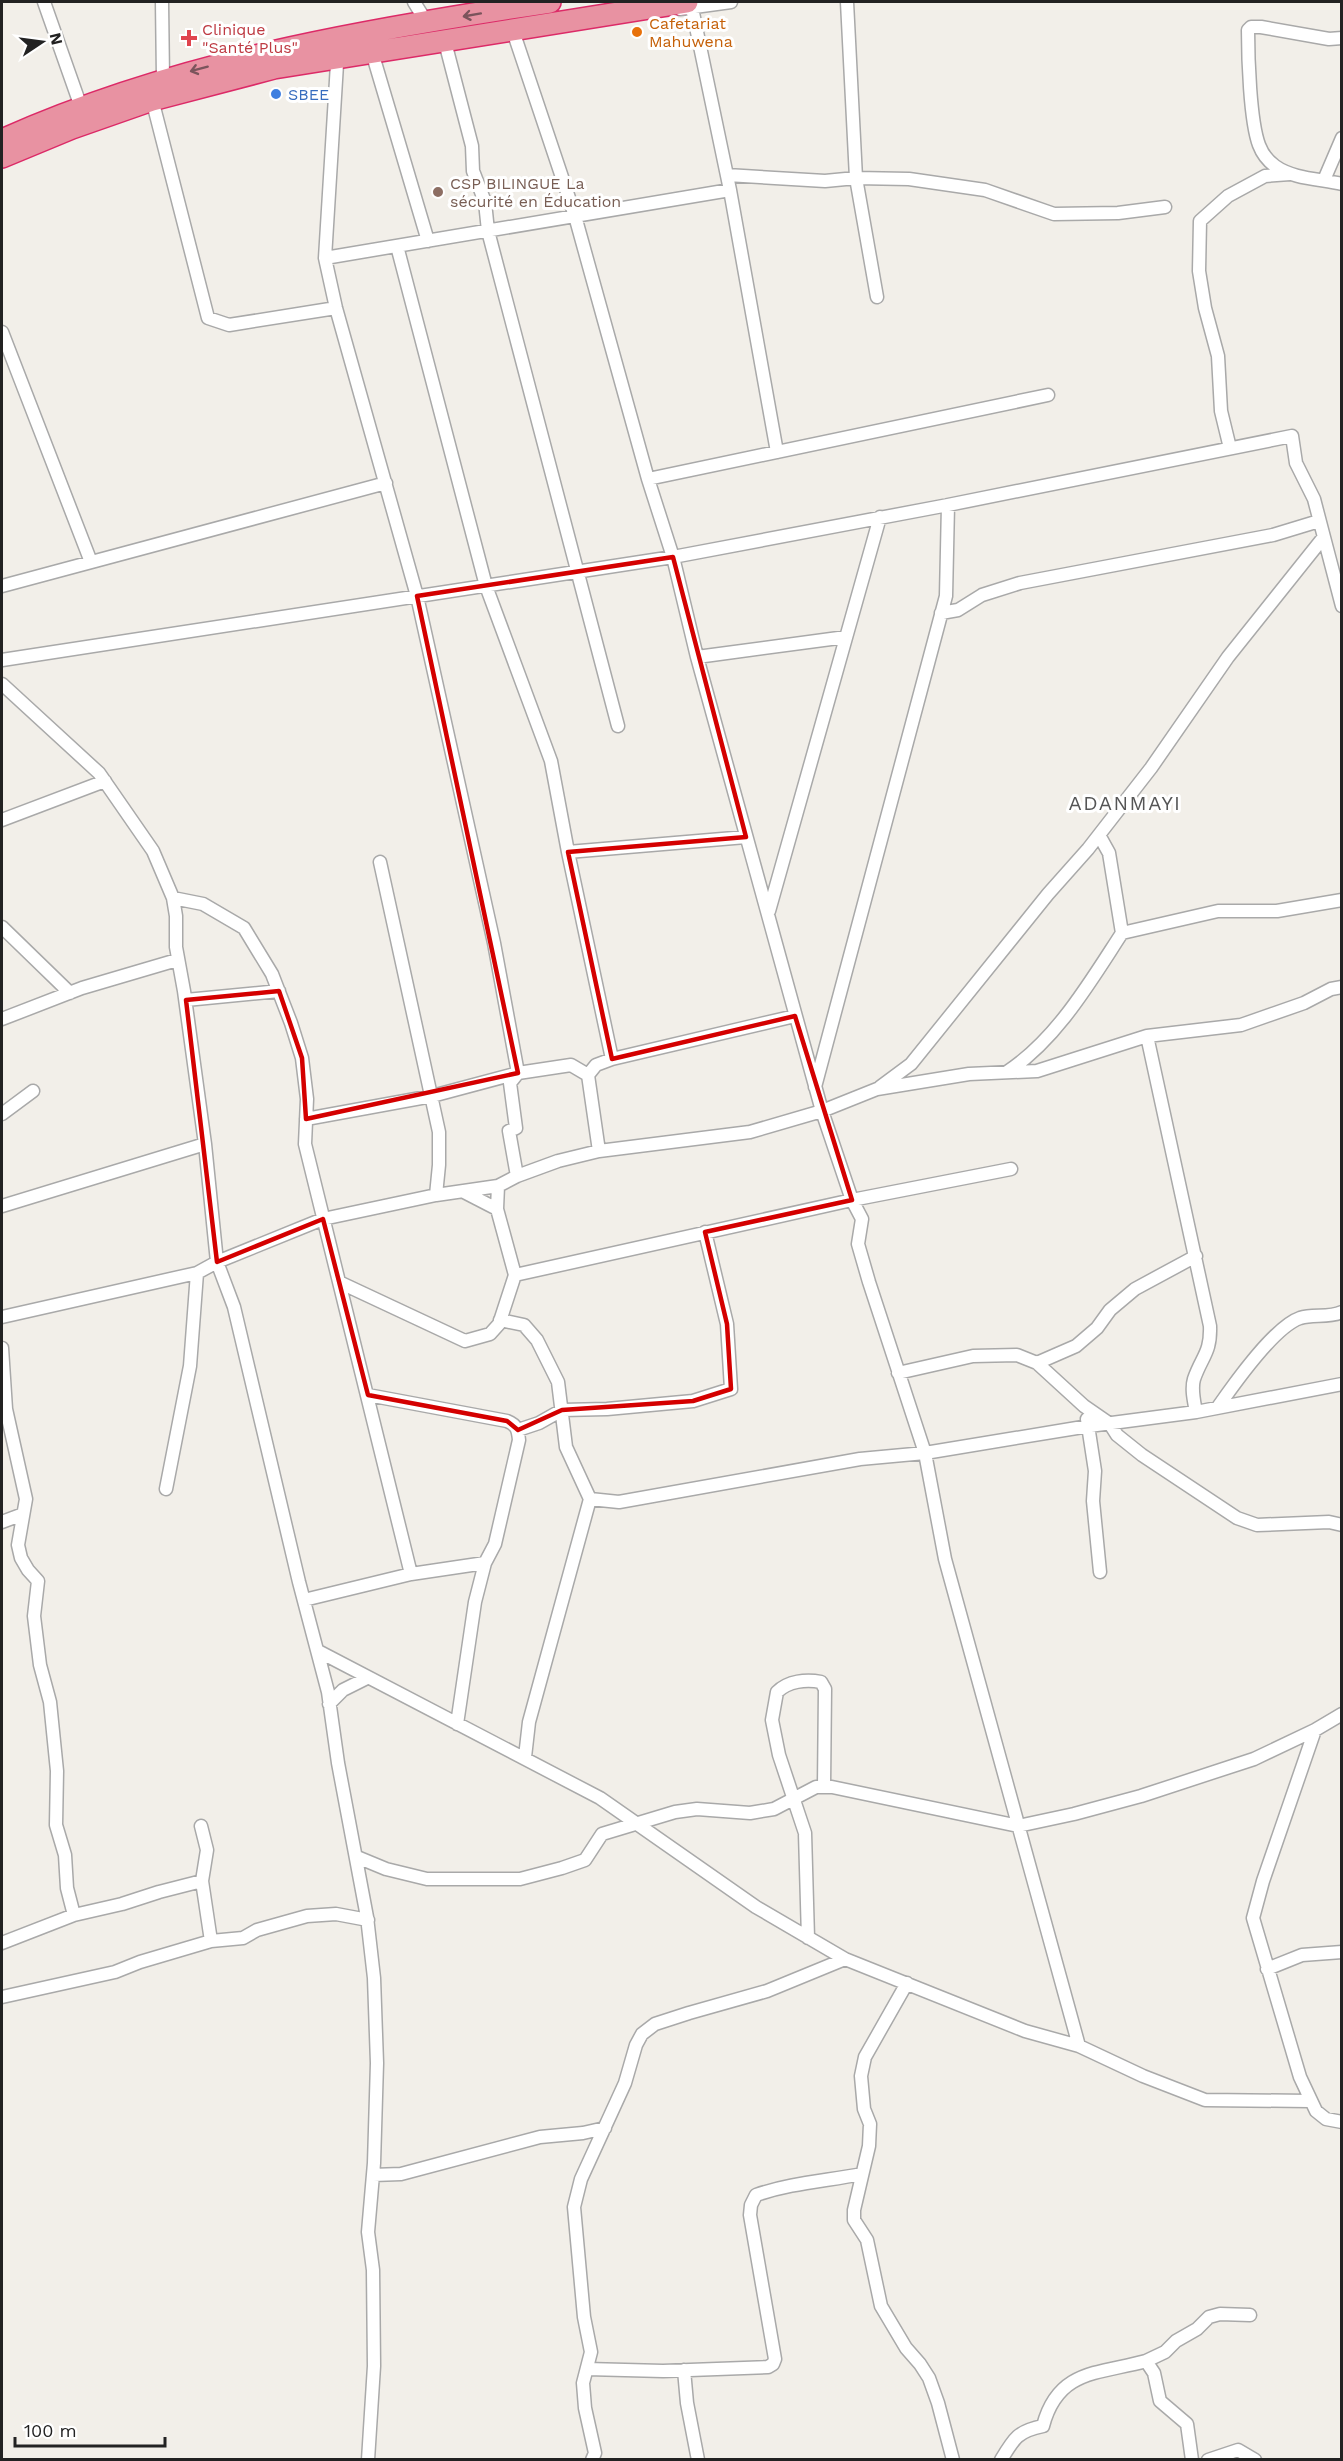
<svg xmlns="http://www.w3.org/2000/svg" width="1343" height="2461" viewBox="0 0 1343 2461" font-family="'Work Sans',sans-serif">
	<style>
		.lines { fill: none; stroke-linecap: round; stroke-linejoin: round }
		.street-casing { stroke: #a9a9a9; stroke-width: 15 }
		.highway-casing { stroke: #dc2a67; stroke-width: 24 }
		.street { stroke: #fff; stroke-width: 12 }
		.highway { stroke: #e892a2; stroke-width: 21 }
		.oneway { stroke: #7b545c }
		.marked { fill: none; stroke: #d40000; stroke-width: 4.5; stroke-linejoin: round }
		.food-dot { fill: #e8710a; stroke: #fff; stroke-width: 2 }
		.health-dot { fill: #e0444e; stroke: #fff; stroke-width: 2 }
		.shop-dot { fill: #3f7fe0; stroke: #fff; stroke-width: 2 }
		.education-dot { fill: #8d6e63; stroke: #fff; stroke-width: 2 }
		.labels { text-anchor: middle; stroke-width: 6; stroke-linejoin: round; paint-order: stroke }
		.food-label { font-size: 16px; fill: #c56008; stroke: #fff; text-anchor: start }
		.health-label { font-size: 16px; fill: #be3a42; stroke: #fff; text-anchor: start }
		.shop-label { font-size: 16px; fill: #366cbe; stroke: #fff; text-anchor: start }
		.education-label { font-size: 16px; fill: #785e54; stroke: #fff; text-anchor: start }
		.quarter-label { font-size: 20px; letter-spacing: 1.5px; fill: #555; stroke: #fff }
	</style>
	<rect width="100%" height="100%" fill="#f2efe9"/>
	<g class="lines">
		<g class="street-casing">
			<path id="street" d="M44 2 81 107
				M162 2 163 79
				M414 2 427 23
				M847 2 856 178 877 297
				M692 8 730 190 777 452
				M680 9 731 2
				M514 34 575 216 648 479 673 557 697 657 822 1111 852 1200 862 1219 858 1244 869 1282 925 1453 945 1559 1079 2046
				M1342 38 1329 39 1261 27H1251L1248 30C1248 57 1250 121 1259 145 1262 153 1268 161 1275 166 1293 179 1321 179 1342 184
				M446 46 472 146 473 171 485 202 488 231 618 726
				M374 59 428 241
				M337 64 325 258 336 308 417 596 494 943 518 1073 510 1083 516 1128 509 1131 517 1176
				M154 107 208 318 229 325 336 308
				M727 175 825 181 856 178 909 179 985 190 1054 214 1118 213 1165 207
				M1324 180 1342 138
				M397 246 486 586 551 761 568 852 612 1059
				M325 258 730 190
				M2 332 91 562
				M1230 448 1221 411 1218 356 1205 308 1199 271 1200 221 1228 196 1265 176 1290 174
				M648 479 1048 395
				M2 586 386 483
				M941 613 958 610 982 595 1020 583 1273 535 1319 521
				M697 657 846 637
				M2 660 673 557 948 505 1292 436 1296 463 1314 499 1342 606
				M2 684 99 773 153 851 173 898 176 916V947L184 991 205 1144 217 1262 234 1307 299 1582 328 1692 338 1763 367 1917 374 1978 377 2063 374 2163 368 2232 373 2270 374 2366 368 2460
				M2 820 105 781
				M1099 835 1109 853 1122 933
				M568 852 746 837
				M380 862 439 1132V1165L436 1195
				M173 898 203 904 244 928 272 974 291 1023 302 1058 307 1099 305 1144 411 1574
				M769 911 880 517
				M2 927 70 993
				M186 1000 279 991
				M2 1019 82 988 177 960
				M1147 1036 1210 1326C1211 1353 1202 1356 1194 1379 1191 1389 1194 1401 1196 1412
				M1007 1072C1057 1039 1090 982 1122 933L1218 911H1277L1342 900
				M815 1087 946 596 948 505
				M880 1087 911 1064 1048 894 1088 849 1151 768 1228 657 1323 538
				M2 1114 33 1091
				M306 1119 432 1096 518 1073 571 1065 588 1075
				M599 1151 588 1075 596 1065 612 1059 795 1016
				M464 1192 497 1209
				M2 1206 205 1144
				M515 1275 852 1200 1011 1169
				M341 1283 465 1341 490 1334 499 1324 515 1275 497 1209 498 1186
				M2 1317 197 1273 217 1262 323 1219 436 1195 498 1186 517 1176 558 1161 599 1151 750 1132 822 1111 877 1089 969 1074 1037 1071 1147 1036 1241 1025 1304 1003 1331 989 1342 987
				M500 1320 524 1325 537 1340 558 1382 566 1447 590 1499 529 1722 525 1757
				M2 1348 6 1409 26 1499 18 1545 21 1558 28 1570 38 1581 34 1616 40 1665 50 1702 57 1771 56 1825 65 1855 67 1888 74 1915
				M1037 1363 1076 1346 1097 1328 1110 1310 1135 1289 1196 1256
				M898 1373 973 1356 1017 1355 1037 1363 1084 1406 1110 1424 1117 1435 1142 1455 1237 1518 1257 1525 1329 1522 1342 1525
				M368 1395 507 1421C517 1425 518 1430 519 1440L495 1544 485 1563 475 1602 457 1724
				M1218 1407C1234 1384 1274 1327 1300 1318 1313 1314 1329 1318 1342 1312
				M1087 1419 1095 1471 1093 1501 1100 1572
				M518 1430 539 1423 562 1410 607 1409 693 1401 731 1389 727 1324 705 1232
				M166 1489 190 1366 197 1273
				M590 1499 619 1502 860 1459 925 1453 1089 1426 1196 1412 1342 1384
				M2 1522 23 1514
				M304 1600 411 1574 485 1563
				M318 1651 600 1798 756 1907 845 1959 1025 2031 1079 2046 1143 2076 1205 2100 1310 2101
				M329 1704 343 1690 367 1678
				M1315 1730 1263 1881 1253 1918 1300 2077 1316 2111 1326 2119 1342 2122
				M201 1826 207 1850 202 1881 211 1941
				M357 1857 386 1869 427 1879H520L562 1868 585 1860 602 1834 675 1812 697 1809 750 1813 774 1809 816 1787H832L1018 1826 1074 1814 1141 1796 1254 1759 1315 1730 1342 1714
				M808 1938 805 1833 779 1755 772 1720 777 1692C788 1681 806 1679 821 1682L825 1689 824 1787
				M2 1943 74 1915 122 1904 159 1892 202 1881
				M1267 1969 1302 1955 1342 1952
				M907 1983 865 2057 861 2076 864 2109 870 2124 869 2146 854 2210V2220L867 2240 881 2306 906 2348 920 2364 929 2378 938 2403 953 2460
				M2 1997 115 1972 140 1962 211 1941 243 1938 257 1930 307 1916 336 1914 368 1920
				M373 2175 401 2174 540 2137 583 2133 605 2128
				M1146 2361 1165 2352 1176 2341 1197 2329 1209 2317 1220 2314 1250 2315
				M587 2369 663 2371 768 2367 773 2364 775 2359 750 2215 751 2205 756 2195C791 2183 826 2181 862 2174
				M684 2370 687 2403 698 2460
				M592 2460 595 2453 585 2408 583 2383 591 2352 584 2317 574 2207 581 2179 625 2083 636 2045 642 2034 655 2024 689 2013 767 1991 845 1959
				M1001 2460C1014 2438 1018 2431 1043 2426 1058 2369 1099 2374 1146 2361L1154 2373 1160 2401 1187 2424 1192 2460
				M1208 2460 1238 2450 1255 2460"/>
		</g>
		<g class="highway-casing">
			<path id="highway" d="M2 140C176 62 363 30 550 2
				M2 157 72 128 152 100 274 68 687 2"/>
		</g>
		<use href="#street" class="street"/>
		<use href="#highway" class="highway"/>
	</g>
	<defs><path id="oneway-shaft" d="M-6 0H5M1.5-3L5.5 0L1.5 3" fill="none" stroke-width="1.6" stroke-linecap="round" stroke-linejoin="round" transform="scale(1.5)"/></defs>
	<g class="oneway">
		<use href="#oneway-shaft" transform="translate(472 15) rotate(170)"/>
		<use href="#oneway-shaft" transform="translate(199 69) rotate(165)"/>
	</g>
	<path class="marked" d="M673 557 746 837 568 852 612 1059 795 1016 852 1200 705 1232 727 1324 731 1389 693 1401 562 1410 518 1430 507 1421 368 1395 323 1219 217 1262 186 1000 279 991 302 1058 306 1119 518 1073 417 596Z"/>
	<circle class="food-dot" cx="637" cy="32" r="6"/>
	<path class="health-dot" d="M186 29h6v6h6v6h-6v6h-6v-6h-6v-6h6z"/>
	<circle class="shop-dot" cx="276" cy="94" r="6"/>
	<circle class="education-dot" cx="438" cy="192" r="6"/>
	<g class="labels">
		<g class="food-label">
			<text x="649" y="29">Cafetariat<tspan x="649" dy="18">Mahuwena</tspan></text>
		</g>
		<g class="health-label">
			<text x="202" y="35">Clinique<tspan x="202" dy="18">"Santé Plus"</tspan></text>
		</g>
		<g class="shop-label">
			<text x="288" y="100">SBEE</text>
		</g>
		<g class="education-label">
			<text x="450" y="189">CSP BILINGUE La<tspan x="450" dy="18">sécurité en Éducation</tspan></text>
		</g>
		<g class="quarter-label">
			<text x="1125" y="810">ADANMAYI</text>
		</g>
	</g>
	<rect width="1343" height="2461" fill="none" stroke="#222222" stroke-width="6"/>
	<g transform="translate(42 42) rotate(77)" stroke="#ffffff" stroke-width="4.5" paint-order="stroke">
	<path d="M0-4.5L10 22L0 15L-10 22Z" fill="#222222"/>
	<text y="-9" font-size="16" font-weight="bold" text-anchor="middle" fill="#222222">N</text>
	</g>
	<path d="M15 2437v9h150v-9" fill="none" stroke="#222222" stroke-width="3"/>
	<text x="24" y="2437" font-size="18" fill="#222222" stroke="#ffffff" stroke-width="4.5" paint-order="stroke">100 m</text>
</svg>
